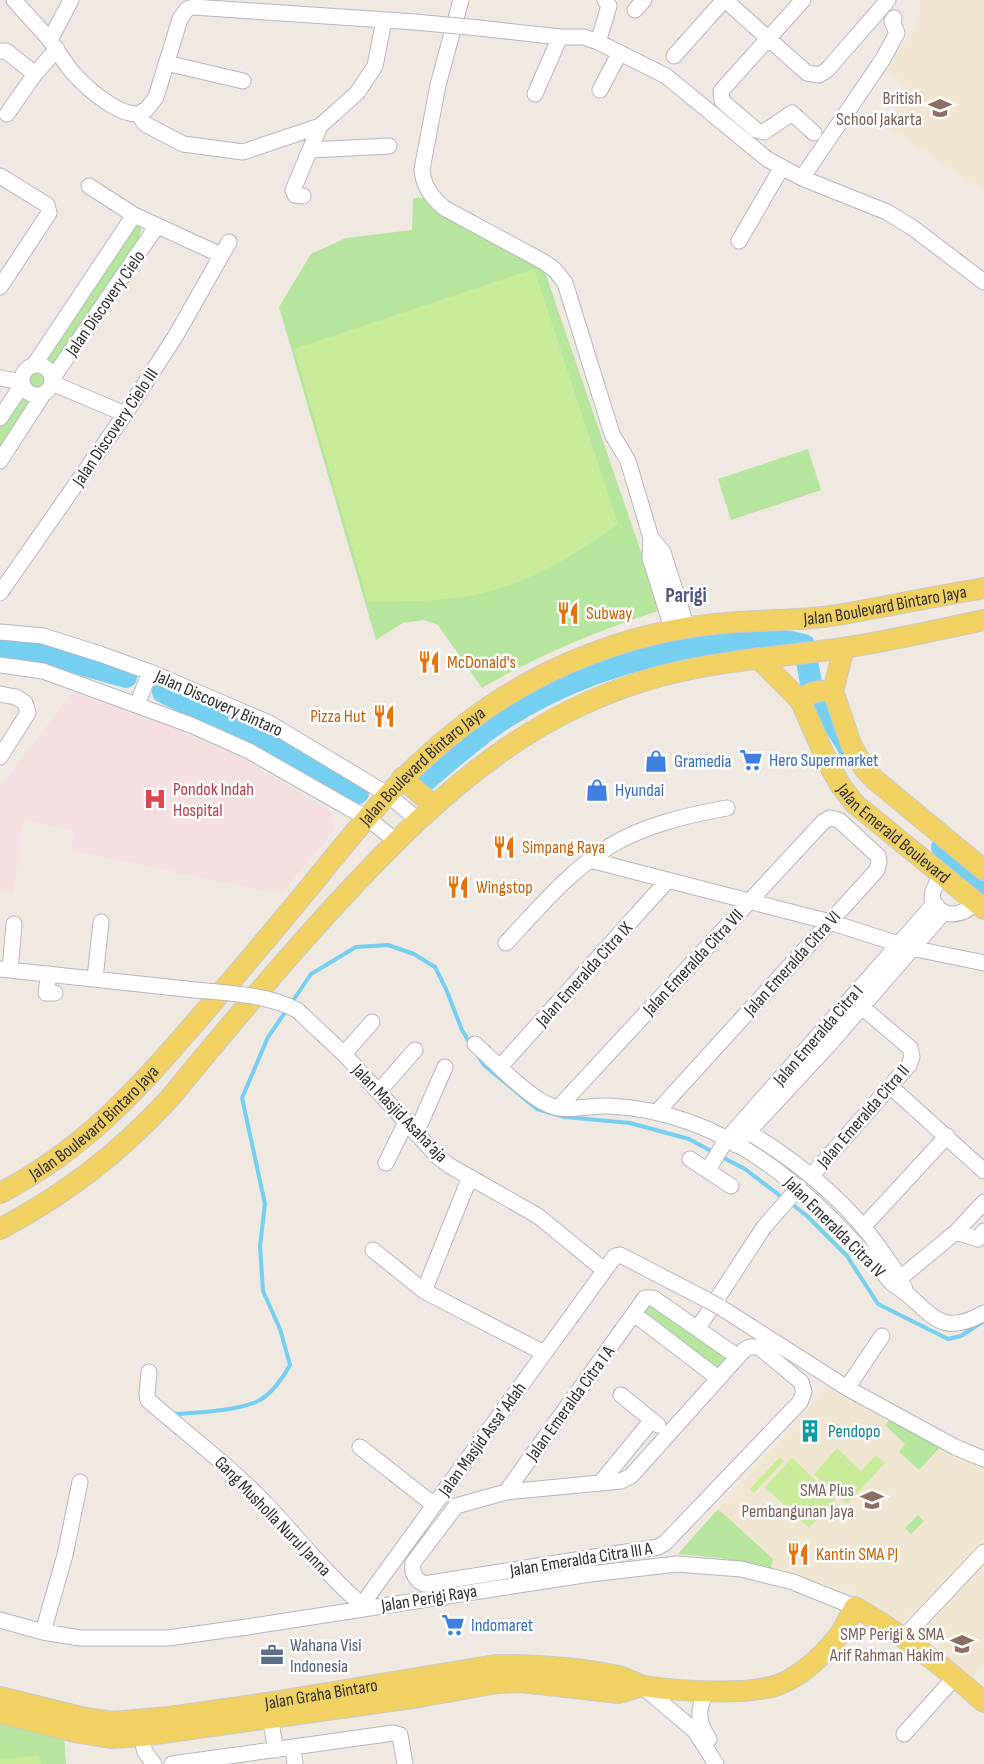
<svg xmlns="http://www.w3.org/2000/svg" width="984" height="1764" viewBox="0 0 984 1764" font-family="'Sofia Sans Condensed',sans-serif">
	<style>
		.education { fill: #f0e6d1 }
		.medical { fill: #f5dfe0 }
		.green { fill: #b6e59e }
		.pitch { fill: #c9ec9a }
		.lines { fill: none; stroke-linecap: round; stroke-linejoin: round }
		.stream { stroke: #75cff0; stroke-width: 4 }
		.river { stroke: #75cff0; stroke-width: 22 }
		.minor-casing { stroke: #b4b7c1; stroke-width: 17 }
		.major-casing { stroke: #c9c9c9; stroke-width: 22 }
		.minor { stroke: #fff; stroke-width: 15 }
		.major { stroke: #f2d163; stroke-width: 20 }
		.minor-bridge-casing { stroke: #b4b7c1; stroke-width: 17; stroke-linecap: butt }
		.minor-bridge { stroke: #fff; stroke-width: 15 }
		.labels { text-anchor: middle; stroke-width: 5; stroke-linejoin: round; paint-order: stroke }
		.education-label { font-size: 18px; fill: #785e54; stroke: #fff; text-anchor: end }
		.street-label { font-size: 18px; fill: #2e2e2e; stroke: #fff }
		.food-label { font-size: 18px; fill: #c56008; stroke: #fff; text-anchor: start }
		.shop-label { font-size: 18px; fill: #366cbe; stroke: #fff; text-anchor: start }
		.health-label { font-size: 18px; fill: #be3a42; stroke: #fff; text-anchor: start }
		.culture-label { font-size: 18px; fill: #0d838f; stroke: #fff; text-anchor: start }
		.service-label { font-size: 18px; fill: #4e5e75; stroke: #fff; text-anchor: start }
		.quarter-label { font-size: 21px; font-weight: bold; fill: #4d5680; stroke: #fff }
	</style>
	<rect width="100%" height="100%" fill="#efe9e1"/>
	<path class="education" d="M920 0H984V192L885 125 908 91 889 69 920 16Z
		M832 1382 984 1464V1539L949 1579 903 1623 855 1593 771 1568 720 1558 678 1554Z
		M984 1552V1665L971 1679 938 1648 943 1640 920 1618Z"/>
	<path class="medical" d="M73 692 154 720 237 755 331 812 334 821 335 829 281 894 70 850 74 831 24 819 14 892 0 891V787Z"/>
	<path class="green" d="M413 198H442L511 242 537 249 661 610C599 630 538 655 482 688L438 625 424 620 403 623 376 640 279 307 311 254 346 238 412 230Z
		M131 222 142 225 138 242 52 370 51 366 41 363Z
		M29 380a9 9 0 1 1 18 0a9 9 0 1 1-18 0Z
		M22 389 30 396 36 397 0 456V415Z
		M808 449 821 490 731 520 718 479Z
		M644 1300 738 1357 718 1378 634 1314Z
		M896 1414 945 1442 919 1470 899 1452 905 1444 885 1425Z
		M718 1509 773 1559 771 1568 720 1558 678 1554Z
		M918 1515 924 1521 911 1534 905 1528Z
		M0 1718 64 1734 66 1764H0Z"/>
	<path class="pitch" d="M534 269 618 524C574 556 525 586 470 596 436 602 402 601 368 602L294 349Z
		M837 1448 861 1471 876 1455 885 1463 847 1504 814 1474Z
		M780 1457 784 1461 754 1493 750 1489Z
		M792 1458 836 1499 809 1528 765 1487Z
		M39 1755 41 1764H0V1760Z"/>
	<g class="lines">
		<path class="stream" d="M292 1002 311 974 356 947 388 945 414 954 435 967 446 989 462 1030 471 1045
			M477 1054 484 1065 537 1109 565 1117 630 1123 689 1139 713 1152
			M720 1156 745 1169 783 1198
			M789 1202 806 1215 847 1256 878 1304 948 1339 961 1336 984 1321
			M173 1413 177 1414C203 1412 232 1411 256 1402 270 1396 283 1378 290 1365L280 1329 263 1291 260 1246 265 1204 242 1098 268 1037 286 1011"/>
		<path class="river" d="M0 647 31 650 126 677
			M163 692 303 761 358 793
			M416 789C440 768 464 747 490 728 554 683 632 656 709 645 741 641 773 636 804 645L812 688 850 750
			M942 847 984 883"/>
		<g class="minor-casing">
			<path id="minor" d="M14 0C25 13 37 25 48 38 58 50 65 65 76 76 89 90 118 115 138 114
				M461 0 438 85 422 169C423 187 432 197 444 208L544 262 555 270 565 283 612 434 628 461 651 538 650 558 673 631
				M725 0 807 73 819 75 827 70 888 0
				M803 0 721 91 722 101 756 130 764 132 792 113 814 133
				M635 10 644 0
				M479 28 560 37H584L598 42 666 76 767 159 802 178 887 212 913 228 984 282
				M50 40 71 0
				M598 42 609 6 605 0
				M0 51H6L35 74
				M674 56 724 0
				M166 63 243 81
				M600 90 619 54
				M535 94 560 37
				M7 114 35 74 57 49
				M138 114 147 109 156 97 180 19 187 9 193 7 415 22
				M138 114 145 124 183 144 243 152 320 126 357 93 375 66 384 20
				M310 150 389 146
				M0 176 47 205 49 213 0 287
				M802 178 883 59 897 33 892 21 894 18
				M89 186 134 215 221 255
				M303 196 295 195 293 190 320 126
				M739 241 782 167
				M22 380a15 15 0 1 1 30 0a15 15 0 1 1-30 0Z
				M34 365 134 215
				M0 378 22 382
				M52 379 157 226
				M52 383 125 414
				M0 418 22 385
				M0 461 44 393
				M651 538 663 552 687 628
				M0 593 125 414 175 337 229 242
				M0 632 43 636 100 654 150 672 269 723 387 794 418 820
				M0 665 43 671 191 725 249 751 349 808 366 817 396 841
				M0 694 16 697 25 703 28 713 0 757
				M137 705 150 672
				M590 860 830 922 911 948 984 963
				M941 874 933 891 932 899C942 920 962 917 976 902
				M506 943C538 909 569 871 610 846 645 825 687 815 727 808
				M0 969 186 989
				M10 970 14 924
				M49 974 46 993H55
				M95 979 101 922
				M297 1010 344 1054 438 1157 450 1166 538 1216 604 1270
				M475 1044C494 1061 528 1097 549 1105 566 1113 589 1105 608 1106 637 1107 665 1113 692 1123 778 1155 833 1220 893 1284 930 1306 935 1341 984 1313
				M344 1054 372 1022
				M500 1067 667 881
				M891 1087 984 1171
				M379 1091 415 1050
				M558 1108 823 822 830 818 839 820 878 856 879 862 877 870 657 1112
				M740 1127C795 1159 844 1198 881 1250 890 1263 899 1274 905 1289
				M414 1131 420 1124 445 1067
				M736 1145 828 1046 944 912
				M690 1159 731 1186
				M386 1163 406 1122
				M708 1170 726 1140 934 904
				M812 1175 909 1065 912 1057 910 1048 862 1007
				M864 1226 947 1136
				M956 1232 978 1239 984 1231
				M373 1250 424 1291 470 1177
				M893 1284 956 1232 984 1202
				M424 1291 544 1353
				M720 1307 847 1388 955 1447 984 1459
				M634 1314 718 1378
				M698 1328 764 1227 799 1187
				M750 1347H759L801 1382 804 1392 800 1402 665 1543 658 1547 424 1584C416 1580 411 1573 413 1563L456 1506 506 1492 621 1481 631 1476 744 1350Z
				M149 1372 147 1394 148 1400C188 1435 231 1467 268 1506 299 1539 327 1575 362 1605
				M847 1388 882 1336
				M621 1395 658 1425
				M360 1447 434 1505
				M601 1482 652 1420
				M506 1492 645 1298H653L738 1357
				M363 1608 362 1605 374 1588 615 1256 620 1255 628 1259 707 1300
				M0 1620 43 1632 80 1638H168L247 1627 590 1574 677 1564 741 1569 793 1582 855 1607
				M43 1632 65 1555 80 1482
				M904 1637 984 1552
				M642 1686 695 1731 716 1764
				M707 1690C697 1709 697 1722 709 1739
				M270 1718 276 1750
				M904 1734 955 1677
				M141 1736 145 1752 154 1764
				M293 1748 295 1764
				M172 1764 393 1733 400 1735 405 1764"/>
		</g>
		<g class="major-casing">
			<g id="major">
				<path d="M844 648 833 691 851 744 864 768 874 779 984 870"/>
				<path id="s1" d="M758 658 800 700 829 765 841 786 855 804 984 909"/>
				<path d="M800 700C811 691 820 690 833 691"/>
				<path d="M402 778 433 805"/>
				<path id="s2" d="M0 1193C89 1147 143 1083 207 1009 243 967 278 926 313 883 383 796 447 721 551 671 601 647 658 630 714 624 750 620 786 621 823 617 843 615 863 610 882 607 916 600 950 594 984 588"/>
				<path d="M0 1229C66 1194 118 1154 169 1099 229 1026 289 954 354 885 444 790 531 711 661 676 721 660 782 657 843 648 890 641 937 630 984 620"/>
				<path id="s3" d="M0 1697 85 1718 113 1722 169 1717 267 1703 496 1665C536 1665 579 1668 618 1676 627 1678 635 1684 644 1686 676 1691 751 1696 780 1684 801 1676 822 1656 836 1639 844 1630 849 1617 855 1607 902 1634 943 1666 984 1702"/>
				<path d="M0 1713 80 1733 111 1738 141 1736 270 1718 419 1697 497 1683 522 1682 619 1693 642 1686"/>
			</g>
		</g>
		<use href="#minor" class="minor"/>
		<use href="#major" class="major"/>
		<g class="minor-bridge-casing">
			<path id="minor-bridge" d="M415 22 479 28
				M186 989C222 993 264 993 297 1010
				M707 1300 720 1307"/>
		</g>
		<use href="#minor-bridge" class="minor-bridge"/>
	</g>
	<defs>
		<g id="school-bare" transform="scale(1.8)"><path d="M0-5L7-2L0 1L-7-2ZM-4 1L0 2.5L4 1V4Q0 6-4 4Z" fill="#8d6e63" stroke="#fff" stroke-width="2.5" paint-order="stroke"/></g>
		<g id="restaurant-bare" transform="scale(1.8)"><path d="M-5-6h1v4h1v-4h1v4h1v-4h1v5L-1.5 .5V6h-2V.5L-5-1ZM5-6V6H3V1.5H1.5Q1.5-4 5-6Z" fill="#e8710a" stroke="#fff" stroke-width="2.5" paint-order="stroke"/></g>
		<g id="supermarket-bare" transform="scale(1.8)"><path d="M-6-5.5h2.5l.6 2H6L4.5 2H-2.5L-4.4-4H-6ZM-1.5 3.2a1.3 1.3 0 1 0 .1 0ZM3 3.2a1.3 1.3 0 1 0 .1 0Z" fill="#3f7fe0" stroke="#fff" stroke-width="2.5" paint-order="stroke"/></g>
		<g id="shop-bare" transform="scale(1.8)"><path d="M-5-2.5h2.3a2.7 3.5 0 0 1 5.4 0H5L5.5 6h-11ZM-1.5-2.5h3a1.5 2.3 0 0 0-3 0Z" fill="#3f7fe0" stroke="#fff" stroke-width="2.5" paint-order="stroke"/></g>
		<g id="hospital-bare" transform="scale(1.8)"><path d="M-5-5h3v3.5h4V-5h3V5h-3V1.5h-4V5h-3Z" fill="#e0444e" stroke="#fff" stroke-width="2.5" paint-order="stroke"/></g>
		<g id="building-bare" transform="scale(1.8)"><path d="M-4-6H4V6H1V3H-1V6H-4ZM-2.5-4.3h1.7v1.8h-1.7ZM.8-4.3h1.7v1.8H.8ZM-2.5-1h1.7V.8h-1.7ZM.8-1h1.7V.8H.8Z" fill="#0f9aa8" stroke="#fff" stroke-width="2.5" paint-order="stroke"/></g>
		<g id="office-bare" transform="scale(1.8)"><path d="M-6-3h4V-5.5h4V-3h4V5H-6ZM-1-4.5V-3h2v-1.5ZM-6 0V1H6V0Z" fill="#5c6f8a" stroke="#fff" stroke-width="2.5" paint-order="stroke"/></g>
	</defs>
	<g fill-rule="evenodd">
		<use href="#school-bare" x="940" y="108"/>
		<use href="#restaurant-bare" x="568" y="613"/>
		<use href="#restaurant-bare" x="429" y="662"/>
		<use href="#restaurant-bare" x="384" y="716"/>
		<use href="#supermarket-bare" x="751" y="760"/>
		<use href="#shop-bare" x="656" y="761"/>
		<use href="#shop-bare" x="597" y="790"/>
		<use href="#hospital-bare" x="155" y="799"/>
		<use href="#restaurant-bare" x="504" y="847"/>
		<use href="#restaurant-bare" x="458" y="887"/>
		<use href="#building-bare" x="810" y="1431"/>
		<use href="#school-bare" x="872" y="1500"/>
		<use href="#restaurant-bare" x="798" y="1554"/>
		<use href="#supermarket-bare" x="453" y="1625"/>
		<use href="#school-bare" x="962" y="1644"/>
		<use href="#office-bare" x="272" y="1655"/>
	</g>
	<g class="labels">
		<g class="education-label">
			<text x="922" y="104">British<tspan x="922" dy="21">School Jakarta</tspan></text>
			<text x="854" y="1496">SMA Plus<tspan x="854" dy="21">Pembangunan Jaya</tspan></text>
			<text x="944" y="1640">SMP Perigi &amp; SMA<tspan x="944" dy="21">Arif Rahman Hakim</tspan></text>
		</g>
		<g class="street-label">
			<text transform="translate(105 303) rotate(-55)" y="6">Jalan Discovery Cielo</text>
			<text transform="translate(115 427) rotate(-56)" y="6">Jalan Discovery Cielo III</text>
			<text dy="6" stroke="none"><textPath href="#s2" startOffset="1108">Jalan Boulevard Bintaro Jaya</textPath></text>
			<text transform="translate(219 703) rotate(24)" y="6">Jalan Discovery Bintaro</text>
			<text dy="6" stroke="none"><textPath href="#s2" startOffset="604">Jalan Boulevard Bintaro Jaya</textPath></text>
			<text dy="6" stroke="none"><textPath href="#s1" startOffset="226">Jalan Emerald Boulevard</textPath></text>
			<text transform="translate(693 962) rotate(-47)" y="6">Jalan Emeralda Citra VII</text>
			<text transform="translate(792 963) rotate(-48)" y="6">Jalan Emeralda Citra VI</text>
			<text transform="translate(584 974) rotate(-48)" y="6">Jalan Emeralda Citra IX</text>
			<text transform="translate(818 1035) rotate(-49)" y="6">Jalan Emeralda Citra I</text>
			<text transform="translate(400 1113) rotate(46)" y="6">Jalan Masjid Asaha’aja</text>
			<text transform="translate(863 1116) rotate(-49)" y="6">Jalan Emeralda Citra II</text>
			<text dy="6" stroke="none"><textPath href="#s2" startOffset="118">Jalan Boulevard Bintaro Jaya</textPath></text>
			<text transform="translate(835 1227) rotate(45)" y="6">Jalan Emeralda Citra IV</text>
			<text transform="translate(570 1403) rotate(-54)" y="6">Jalan Emeralda Citra I A</text>
			<text transform="translate(482 1439) rotate(-54)" y="6">Jalan Masjid Assa' Adah</text>
			<text transform="translate(273 1516) rotate(46)" y="6">Gang Musholla Nurul Janna</text>
			<text transform="translate(581 1559) rotate(-9)" y="6">Jalan Emeralda Citra III A</text>
			<text transform="translate(429 1598) rotate(-9)" y="6">Jalan Perigi Raya</text>
			<text dy="6" stroke="none"><textPath href="#s3" startOffset="326">Jalan Graha Bintaro</textPath></text>
		</g>
		<g class="food-label">
			<text x="586" y="619">Subway</text>
			<text x="447" y="668">McDonald's</text>
			<text x="366" y="722" text-anchor="end">Pizza Hut</text>
			<text x="522" y="853">Simpang Raya</text>
			<text x="476" y="893">Wingstop</text>
			<text x="816" y="1560">Kantin SMA PJ</text>
		</g>
		<g class="shop-label">
			<text x="769" y="766">Hero Supermarket</text>
			<text x="674" y="767">Gramedia</text>
			<text x="615" y="796">Hyundai</text>
			<text x="471" y="1631">Indomaret</text>
		</g>
		<g class="health-label">
			<text x="173" y="795">Pondok Indah<tspan x="173" dy="21">Hospital</tspan></text>
		</g>
		<g class="culture-label">
			<text x="828" y="1437">Pendopo</text>
		</g>
		<g class="service-label">
			<text x="290" y="1651">Wahana Visi<tspan x="290" dy="21">Indonesia</tspan></text>
		</g>
		<g class="quarter-label">
			<text x="686" y="602">Parigi</text>
		</g>
	</g>
</svg>
